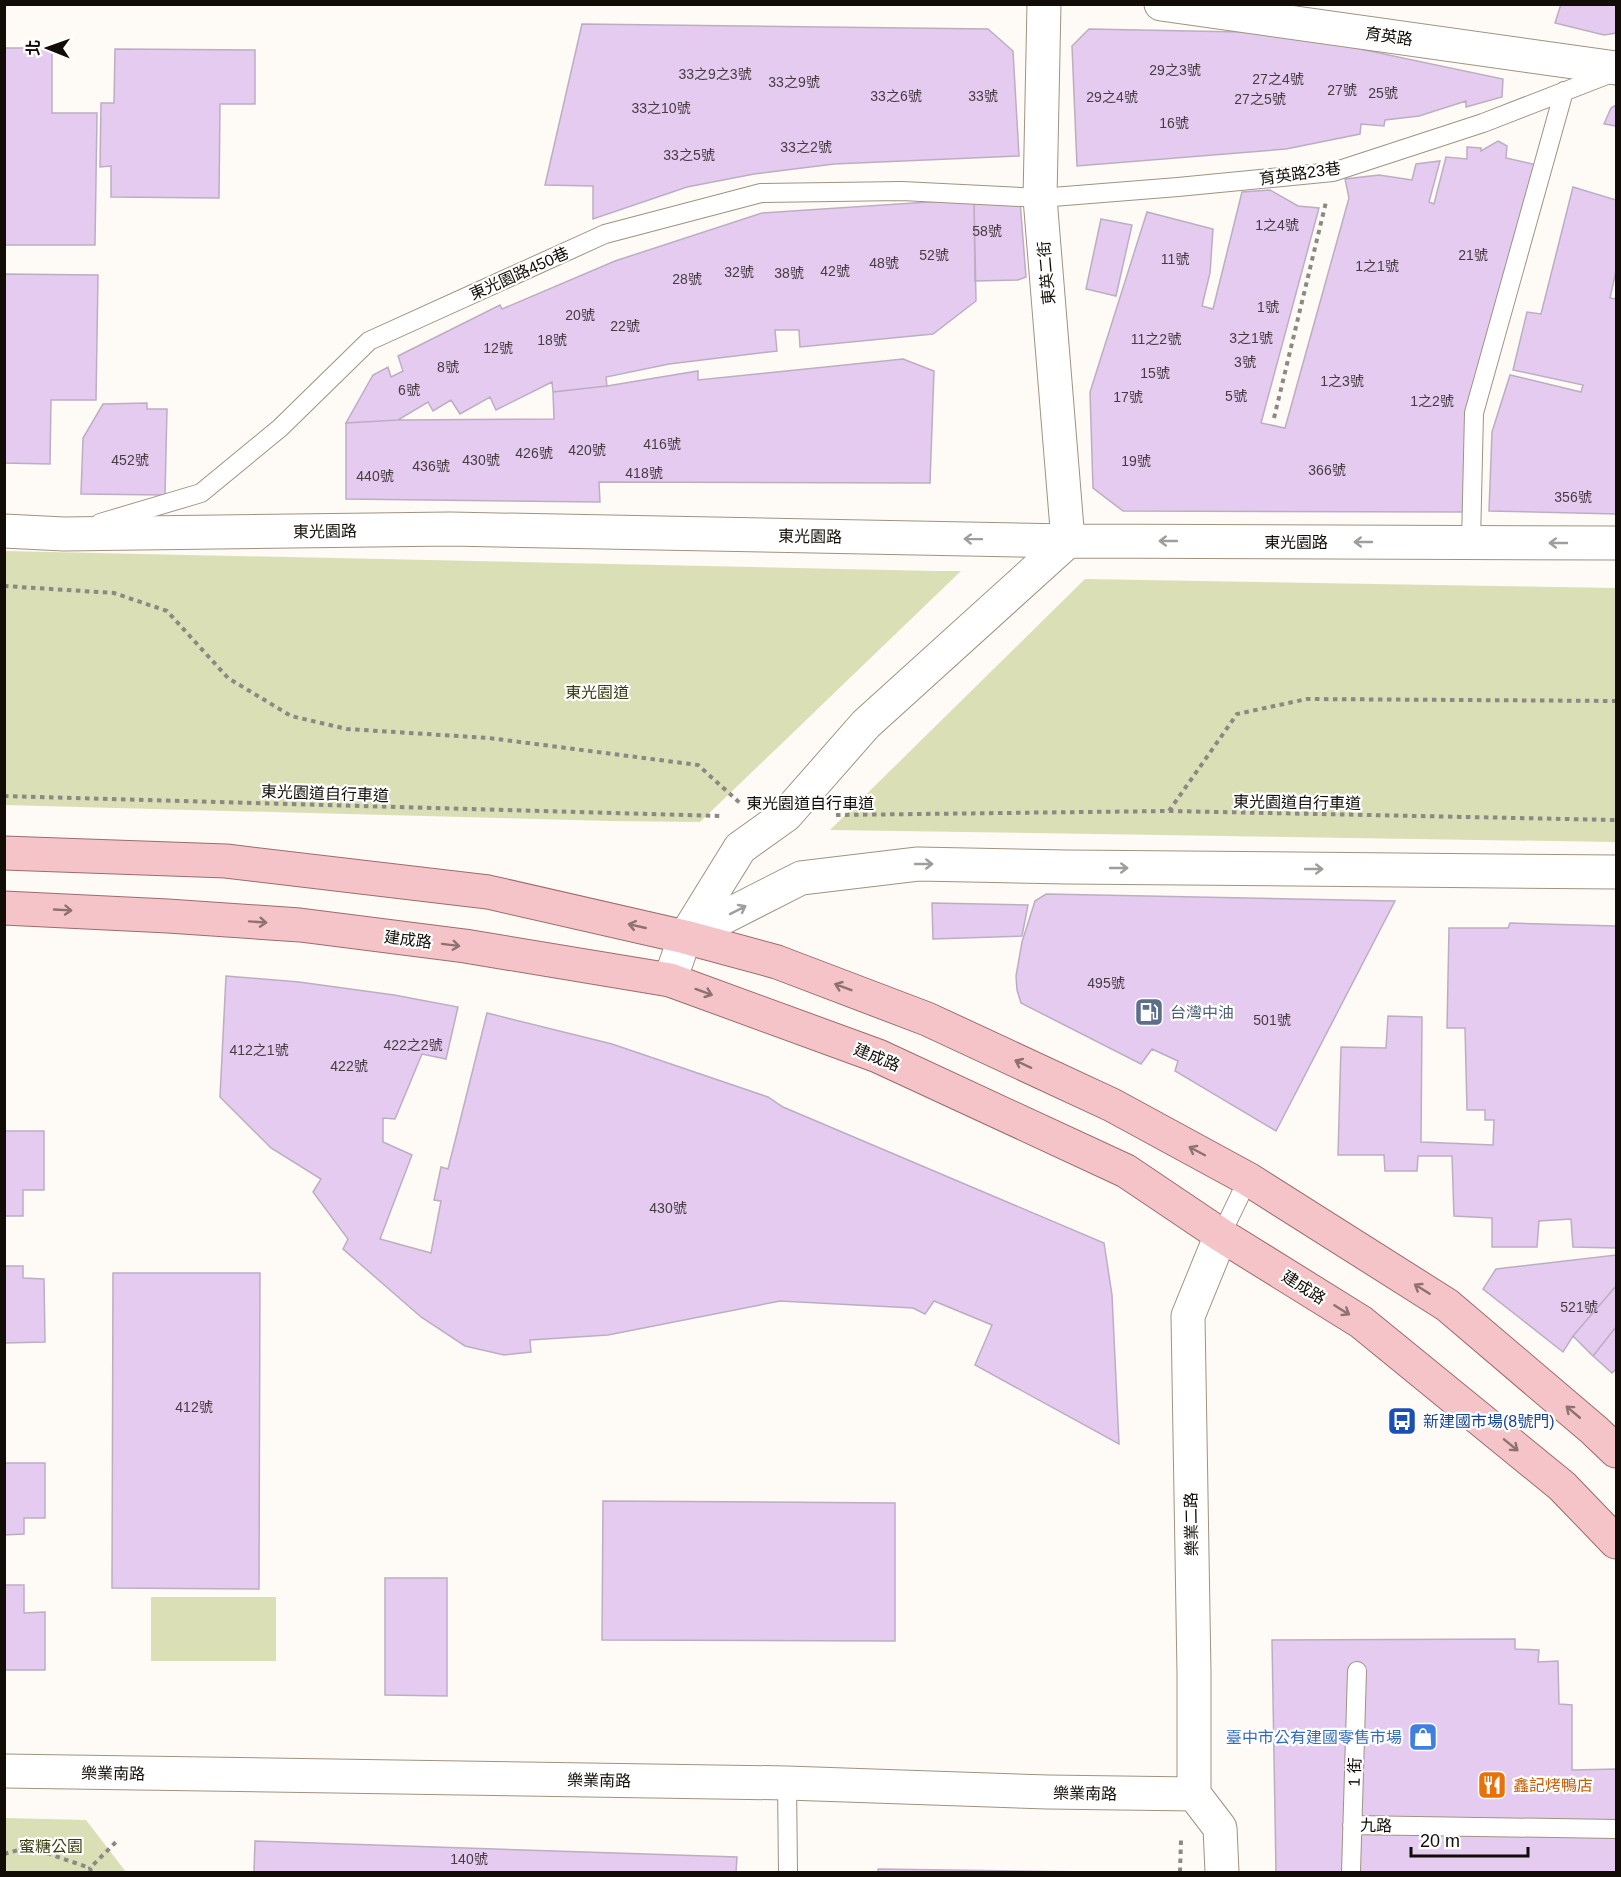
<svg xmlns="http://www.w3.org/2000/svg" width="1621" height="1877" viewBox="0 0 1621 1877" font-family="Arial,'Noto Sans TC',sans-serif">
	<style>
		.green { fill: #dadfb6 }
		.building { fill: #e5cbf0; stroke: #bcaec2; stroke-width: 1.5 }
		.lines { fill: none; stroke-linecap: round; stroke-linejoin: round }
		.service-casing { stroke: #a19280; stroke-width: 20 }
		.minor-casing { stroke: #a19280; stroke-width: 35 }
		.primary-casing { stroke: #9f6a6d; stroke-width: 35 }
		.path { stroke: #8c8883; stroke-width: 4; stroke-dasharray: 4.5 4.5; stroke-linecap: butt }
		.service { stroke: #fff; stroke-width: 18 }
		.minor { stroke: #fff; stroke-width: 33 }
		.primary { stroke: #f4c4c9; stroke-width: 33 }
		.oneway { stroke: #a09e9b }
		.oneway2 { stroke: #8e7171 }
		.labels { text-anchor: middle; stroke-width: 4.5; stroke-linejoin: round; paint-order: stroke }
		.number-label { font-size: 14px; fill: #463c40 }
		.street-label { font-size: 16px; fill: #110c06; stroke: #fff }
		.park-label { font-size: 16px; fill: #3a3d0b; stroke: #fff }
		.service-label { font-size: 16px; fill: #4e5e75; stroke: #fff; text-anchor: start }
		.transit-label { font-size: 16px; fill: #164399; stroke: #fff; text-anchor: start }
		.shop-label { font-size: 16px; fill: #366cbe; stroke: #fff; text-anchor: end }
		.food-label { font-size: 16px; fill: #c56008; stroke: #fff; text-anchor: start }
	</style>
	<rect width="100%" height="100%" fill="#fefaf6"/>
	<path class="green" d="M5 551 935 571H961L700 822 611 821 5 805Z
		M1085 579 1616 588V842L830 830Z
		M276 1597V1661H151V1597Z
		M5 1818 86 1820 126 1872H5Z"/>
	<path class="building" d="M1561 4H1616V33L1604 35 1555 23Z
		M582 24 988 29 1013 51 1019 156 834 164 754 174 687 187 593 219V186L545 185Z
		M1089 29 1241 32 1322 41 1503 79 1502 97 1466 107V101L1419 116 1385 120 1384 126 1361 124 1360 134 1286 149 1077 166 1072 46Z
		M4 48H52V113H97L95 245H4Z
		M115 49 255 50V104H220L219 198 111 197V166L100 167 101 103H114Z
		M1616 105V126L1604 124 1611 108Z
		M1498 141 1507 146 1506 158 1537 165 1470 429 1466 512 1123 511 1093 488 1090 392 1147 212 1213 229 1210 273 1202 306 1213 309 1242 192 1270 190 1298 206 1319 208 1261 423 1285 428 1349 198 1345 179 1379 175 1412 180 1416 164 1440 161 1429 202 1434 204 1446 157 1467 159V147L1481 148V151Z
		M1573 187 1616 200V271L1610 298 1616 299V514L1489 511 1492 432 1510 375 1581 392 1583 385 1513 370 1527 312 1541 314Z
		M974 199 976 301 933 334 800 347 799 330H775L777 351 669 364 606 377 607 386 553 392 552 382 496 410 490 397 460 414 451 400 433 411 428 402 398 420 346 423 373 375 388 367 391 377 403 371 398 356 500 305 502 309 615 261 762 213Z
		M974 199 1020 201 1026 277 1018 280 975 281Z
		M1101 219 1132 225 1116 296 1086 289Z
		M4 274 98 275 96 400H51L50 464 4 463Z
		M903 359 934 371 930 483 599 482 600 502 346 499V423L398 420 554 419 553 392 607 386 698 371V380Z
		M147 403V409H167L165 495 81 494 83 438 103 404Z
		M1046 894 1395 901 1276 1131 1175 1071 1178 1061 1152 1049 1141 1064 1021 1003 1017 990 1016 976 1022 942 1035 901Z
		M932 903 1028 905 1022 936 933 939Z
		M1510 923 1616 926V1248L1573 1247 1571 1219 1539 1221 1537 1247H1492V1218L1454 1216 1452 1156H1418L1417 1171H1385L1384 1155H1338L1341 1047 1386 1048 1388 1016 1422 1017 1421 1142 1493 1145 1494 1120H1485V1110H1467L1465 1028H1447L1449 928H1508Z
		M226 976 299 982 394 995 458 1007 446 1059 422 1054 395 1119 383 1118V1142L412 1155 380 1239 431 1253 441 1201 434 1200 441 1167 448 1169 487 1013 612 1044 768 1097 783 1107 1104 1243 1112 1295 1119 1444 975 1365 992 1325 934 1301 925 1314 913 1308 780 1301 608 1335 530 1340 531 1352 504 1355 465 1346 421 1317 343 1249 348 1239 313 1192 321 1179 271 1148 220 1097Z
		M4 1131H44V1190H23V1216H4Z
		M1616 1255V1286L1573 1336 1563 1352 1483 1289 1496 1269Z
		M4 1266H23V1278L44 1279 45 1342 4 1343Z
		M113 1273H260L259 1589 112 1588Z
		M1616 1286V1327L1593 1356 1573 1336Z
		M1616 1327V1369L1612 1373 1593 1356Z
		M4 1463H45V1518H24V1534L4 1535Z
		M603 1501 895 1503V1641L602 1640Z
		M385 1578H447V1696L385 1695Z
		M4 1585H24V1613L45 1612V1670H4Z
		M1515 1639V1649L1539 1650 1538 1662 1558 1661 1559 1704 1572 1705V1770L1616 1769V1872H1276L1272 1640Z
		M255 1841 737 1857 736 1872H254Z
		M878 1869 1090 1872H878Z"/>
	<g class="lines">
		<g class="service-casing">
			<path id="service" d="M100 523 201 493 280 428 369 341 605 234 761 193 902 191 1040 198 1178 187 1333 172 1483 123 1612 73
				M1471 542 1474 413 1564 91
				M1221 1235 1248 1179
				M787 1783 788 1872
				M1352 1825 1616 1829
				M1351 1872 1357 1671"/>
		</g>
		<g class="minor-casing">
			<path id="minor" d="M1161 4 1616 68
				M4 531 64 534 450 529 1068 541 1616 543
				M685 937 801 878 918 864 1067 867 1616 872
				M670 980 685 937 740 848 786 815 866 724 1068 541 1040 198 1044 4
				M1221 1235 1188 1316 1194 1673V1794L1220 1828 1222 1872
				M4 1771 787 1783 1048 1792 1194 1794"/>
		</g>
		<g class="primary-casing">
			<path id="primary" d="M4 853 226 861 488 892 685 937 777 962 927 1019 1112 1105 1248 1179 1447 1305 1594 1430 1616 1451
				M4 908 168 916 300 925 465 946 670 980 878 1056 1126 1171 1221 1235 1361 1322 1562 1486 1616 1542"/>
		</g>
		<path class="path" d="M1274 418 1326 202
			M4 586 114 593 167 611 228 678 291 716 347 729 489 738 698 765 741 804
			M4 796 720 816
			M1169 811 1237 714 1307 699 1616 701
			M836 815 1169 811 1616 820
			M4 1854 29 1847 90 1868
			M91 1872 90 1868 118 1840
			M1180 1872 1181 1840"/>
		<use href="#service" class="service"/>
		<use href="#minor" class="minor"/>
		<use href="#primary" class="primary"/>
	</g>
	<defs><path id="oneway-shaft" d="M-6 0H5M1.5-3L5.5 0L1.5 3" fill="none" stroke-width="1.6" stroke-linecap="round" stroke-linejoin="round" transform="scale(1.5)"/></defs>
	<g class="oneway">
		<use href="#oneway-shaft" transform="translate(973 539) rotate(-179)"/>
		<use href="#oneway-shaft" transform="translate(1168 541) rotate(-180)"/>
		<use href="#oneway-shaft" transform="translate(1363 542) rotate(-180)"/>
		<use href="#oneway-shaft" transform="translate(1558 543) rotate(-180)"/>
		<use href="#oneway-shaft" transform="translate(924 864)"/>
		<use href="#oneway-shaft" transform="translate(1119 868)"/>
		<use href="#oneway-shaft" transform="translate(1314 869)"/>
		<use href="#oneway-shaft" transform="translate(738 910) rotate(-27)"/>
	</g>
	<g class="oneway2">
		<use href="#oneway-shaft" transform="translate(63 910) rotate(3)"/>
		<use href="#oneway-shaft" transform="translate(258 922) rotate(4)"/>
		<use href="#oneway-shaft" transform="translate(637 926) rotate(-167)"/>
		<use href="#oneway-shaft" transform="translate(451 945) rotate(7)"/>
		<use href="#oneway-shaft" transform="translate(843 987) rotate(-159)"/>
		<use href="#oneway-shaft" transform="translate(704 992) rotate(20)"/>
		<use href="#oneway-shaft" transform="translate(1023 1064) rotate(-155)"/>
		<use href="#oneway-shaft" transform="translate(1197 1151) rotate(-152)"/>
		<use href="#oneway-shaft" transform="translate(1422 1289) rotate(-148)"/>
		<use href="#oneway-shaft" transform="translate(1342 1310) rotate(32)"/>
		<use href="#oneway-shaft" transform="translate(1573 1412) rotate(-140)"/>
		<use href="#oneway-shaft" transform="translate(1511 1445) rotate(39)"/>
	</g>
	<defs>
		<g id="fuel-square" transform="scale(1.5)"><rect x="-9" y="-9" width="18" height="18" rx="4" fill="#5c6f8a" stroke="#fff"/><path d="M-5.5-6h7V0h2V4h1.3V-2.5L3-4.5l.8-.8L6-3V5H2.5V1h-1V6h-7ZM-4.2-4.7v3.2H.2V-4.7Z" fill="#fff"/></g>
		<g id="bus-square" transform="scale(1.5)"><rect x="-9" y="-9" width="18" height="18" rx="4" fill="#1a4fb4" stroke="#fff"/><path d="M-5-6H5V4H4V6H2V4H-2V6H-4V4H-5ZM-3.5-4V0h7V-4ZM-3.5 1.2v1.5H-2V1.2ZM2 1.2v1.5H3.5V1.2Z" fill="#fff"/></g>
		<g id="shop-square" transform="scale(1.5)"><rect x="-9" y="-9" width="18" height="18" rx="4" fill="#3f7fe0" stroke="#fff"/><path d="M-5-2.5h2.3a2.7 3.5 0 0 1 5.4 0H5L5.5 6h-11ZM-1.5-2.5h3a1.5 2.3 0 0 0-3 0Z" fill="#fff"/></g>
		<g id="restaurant-square" transform="scale(1.5)"><rect x="-9" y="-9" width="18" height="18" rx="4" fill="#e8710a" stroke="#fff"/><path d="M-5-6h1v4h1v-4h1v4h1v-4h1v5L-1.5 .5V6h-2V.5L-5-1ZM5-6V6H3V1.5H1.5Q1.5-4 5-6Z" fill="#fff"/></g>
	</defs>
	<g fill-rule="evenodd">
		<use href="#fuel-square" x="1149" y="1012"/>
		<use href="#bus-square" x="1402" y="1421"/>
		<use href="#shop-square" x="1423" y="1737"/>
		<use href="#restaurant-square" x="1492" y="1785"/>
	</g>
	<g class="labels">
		<g class="number-label">
			<text x="1175" y="75">29之3號</text>
			<text x="715" y="79">33之9之3號</text>
			<text x="1278" y="84">27之4號</text>
			<text x="794" y="87">33之9號</text>
			<text x="1342" y="95">27號</text>
			<text x="1383" y="98">25號</text>
			<text x="896" y="101">33之6號</text>
			<text x="983" y="101">33號</text>
			<text x="1112" y="102">29之4號</text>
			<text x="1260" y="104">27之5號</text>
			<text x="661" y="113">33之10號</text>
			<text x="1174" y="128">16號</text>
			<text x="806" y="152">33之2號</text>
			<text x="689" y="160">33之5號</text>
			<text x="1277" y="230">1之4號</text>
			<text x="987" y="236">58號</text>
			<text x="934" y="260">52號</text>
			<text x="1473" y="260">21號</text>
			<text x="1175" y="264">11號</text>
			<text x="884" y="268">48號</text>
			<text x="1377" y="271">1之1號</text>
			<text x="835" y="276">42號</text>
			<text x="739" y="277">32號</text>
			<text x="789" y="278">38號</text>
			<text x="687" y="284">28號</text>
			<text x="1268" y="312">1號</text>
			<text x="580" y="320">20號</text>
			<text x="625" y="331">22號</text>
			<text x="1251" y="343">3之1號</text>
			<text x="1156" y="344">11之2號</text>
			<text x="552" y="345">18號</text>
			<text x="498" y="353">12號</text>
			<text x="1245" y="367">3號</text>
			<text x="448" y="372">8號</text>
			<text x="1155" y="378">15號</text>
			<text x="1342" y="386">1之3號</text>
			<text x="409" y="395">6號</text>
			<text x="1236" y="401">5號</text>
			<text x="1128" y="402">17號</text>
			<text x="1432" y="406">1之2號</text>
			<text x="662" y="449">416號</text>
			<text x="587" y="455">420號</text>
			<text x="534" y="458">426號</text>
			<text x="130" y="465">452號</text>
			<text x="481" y="465">430號</text>
			<text x="1136" y="466">19號</text>
			<text x="431" y="471">436號</text>
			<text x="1327" y="475">366號</text>
			<text x="644" y="478">418號</text>
			<text x="375" y="481">440號</text>
			<text x="1573" y="502">356號</text>
			<text x="1106" y="988">495號</text>
			<text x="1272" y="1025">501號</text>
			<text x="413" y="1050">422之2號</text>
			<text x="259" y="1055">412之1號</text>
			<text x="349" y="1071">422號</text>
			<text x="668" y="1213">430號</text>
			<text x="1579" y="1312">521號</text>
			<text x="194" y="1412">412號</text>
			<text x="469" y="1864">140號</text>
		</g>
		<g class="street-label">
			<text transform="translate(1389 36) rotate(8)" y="6">育英路</text>
			<text transform="translate(1300 173) rotate(-8)" y="6">育英路23巷</text>
			<text transform="translate(519 273) rotate(-24)" y="6">東光園路450巷</text>
			<text transform="translate(1046 273) rotate(-95)" y="6">東英二街</text>
			<text transform="translate(325 531) rotate(-1)" y="6">東光園路</text>
			<text transform="translate(810 536) rotate(1)" y="6">東光園路</text>
			<text x="1296" y="548">東光園路</text>
			<text transform="translate(325 793) rotate(2)" y="6">東光園道自行車道</text>
			<text transform="translate(1297 802) rotate(1)" y="6">東光園道自行車道</text>
			<text x="810" y="809">東光園道自行車道</text>
			<text transform="translate(408 939) rotate(7)" y="6">建成路</text>
			<text transform="translate(877 1057) rotate(22)" y="6">建成路</text>
			<text transform="translate(1304 1287) rotate(32)" y="6">建成路</text>
			<text transform="translate(1191 1524) rotate(-91)" y="6">樂業二路</text>
			<text transform="translate(1354 1772) rotate(-88)" y="6">1 街</text>
			<text transform="translate(113 1773) rotate(1)" y="6">樂業南路</text>
			<text transform="translate(599 1780) rotate(1)" y="6">樂業南路</text>
			<text transform="translate(1085 1793) rotate(1)" y="6">樂業南路</text>
			<text transform="translate(1376 1825) rotate(1)" y="6">九路</text>
		</g>
		<g class="park-label">
			<text x="597" y="698">東光園道</text>
			<text x="51" y="1852">蜜糖公園</text>
		</g>
		<g class="service-label">
			<text x="1170" y="1018">台灣中油</text>
		</g>
		<g class="transit-label">
			<text x="1423" y="1427">新建國市場(8號門)</text>
		</g>
		<g class="shop-label">
			<text x="1402" y="1743">臺中市公有建國零售市場</text>
		</g>
		<g class="food-label">
			<text x="1513" y="1791">鑫記烤鴨店</text>
		</g>
	</g>
	<rect width="1621" height="1877" fill="none" stroke="#110c06" stroke-width="12"/>
	<g transform="translate(48 48) rotate(271)" stroke="#ffffff" stroke-width="4.5" paint-order="stroke">
	<path d="M0-4.5L10 22L0 15L-10 22Z" fill="#110c06"/>
	<text y="-9" font-size="16" font-weight="bold" text-anchor="middle" fill="#110c06">北</text>
	</g>
	<path d="M1411 1847v9h117v-9" fill="none" stroke="#110c06" stroke-width="3"/>
	<text x="1420" y="1847" font-size="18" fill="#110c06" stroke="#ffffff" stroke-width="4.5" paint-order="stroke">20 m</text>
</svg>
